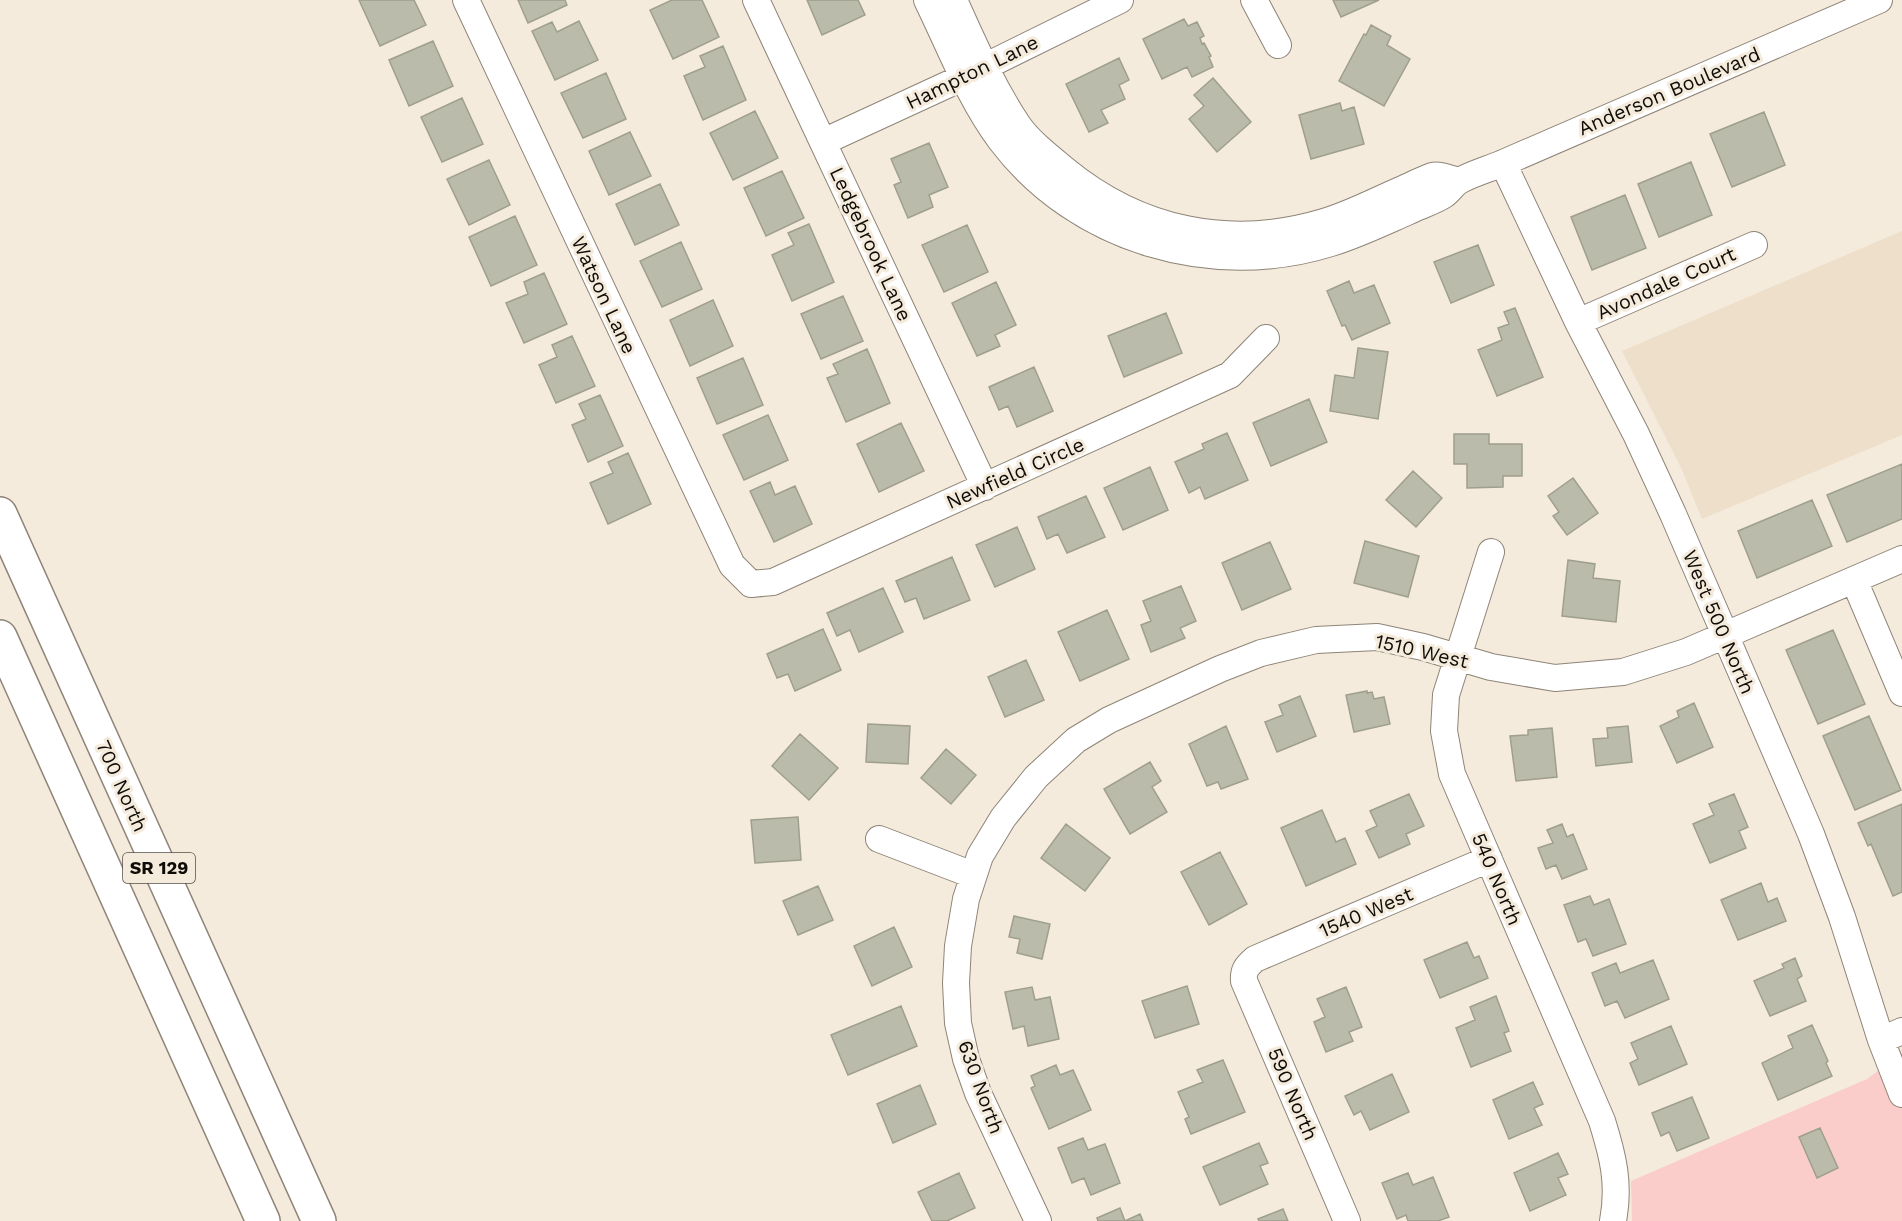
<svg xmlns="http://www.w3.org/2000/svg" width="1902" height="1221" viewBox="0 0 1902 1221" font-family="'Work Sans',sans-serif">
	<style>
		.built { fill: #eddfca }
		.green { fill: #faccca }
		.building { fill: #bbbbab; stroke: #9f9f8e; stroke-width: 1.5 }
		.lines { fill: none; stroke-linecap: round; stroke-linejoin: round }
		.minor-casing { stroke: #8e8477; stroke-width: 28 }
		.major-casing { stroke: #8e8477; stroke-width: 36 }
		.minor { stroke: #fff; stroke-width: 26 }
		.major { stroke: #fff; stroke-width: 33 }
		.labels { text-anchor: middle; stroke-width: 6; stroke-linejoin: round; paint-order: stroke }
		.shield { fill: #f5ebdc; stroke: #544f47; stroke-width: 1.5 }
		.shield-label { font-size: 18px; font-weight: bold; fill: #0f0c07 }
		.street-label { font-size: 20px; fill: #0f0c07; stroke: #f5ebdc }
	</style>
	<rect width="100%" height="100%" fill="#f5ebdc"/>
	<path class="built" d="M1902 231V435L1702 519 1682 470 1622 351Z"/>
	<path class="green" d="M1902 1053V1221H1632L1631 1181 1867 1079Z"/>
	<path class="building" d="M359 0H414L426 25 380 46Z
		M518 0H565L567 5 528 23Z
		M672 0H702L719 37 673 59 650 10Z
		M807 0H858L865 15 822 35Z
		M1333 0H1379L1341 17Z
		M1184 19 1188 26 1197 22 1204 36 1200 38 1202 44 1204 43 1211 56 1209 57 1213 67 1192 77 1187 67 1162 79 1143 39Z
		M579 21 598 60 555 80 532 31 552 22 557 32Z
		M1371 25 1391 36 1387 45 1410 59 1384 106 1339 81 1364 34 1366 35Z
		M433 41 453 86 409 106 389 60Z
		M723 46 746 100 703 120 684 76 705 67 700 56Z
		M1119 58 1129 80 1119 85 1125 99 1101 110 1108 123 1089 132 1066 84Z
		M606 73 626 119 583 138 561 93Z
		M1213 78 1251 122 1217 152 1189 119 1204 106 1194 95Z
		M462 98 483 144 442 162 421 117Z
		M1340 103 1342 111 1354 107 1364 144 1311 159 1299 115Z
		M755 111 778 158 733 180 710 133Z
		M1764 112 1785 165 1732 187 1710 134Z
		M630 132 651 176 609 195 589 151Z
		M929 143 948 187 929 195 933 207 908 218 894 185 901 182 891 159Z
		M489 160 510 205 469 225 447 179Z
		M1691 162 1712 215 1659 237 1638 184Z
		M782 171 804 218 766 236 744 188Z
		M660 184 679 225 635 245 616 204Z
		M1625 195 1646 248 1592 270 1571 217Z
		M515 216 537 265 491 286 469 237Z
		M809 224 834 282 792 301 772 255 794 245 788 233Z
		M967 225 988 272 944 292 922 245Z
		M681 242 702 289 662 307 640 261Z
		M1478 245 1494 285 1451 303 1434 262Z
		M544 273 567 324 524 343 506 303 528 294 524 282Z
		M1349 281 1354 293 1374 285 1390 323 1352 340 1345 325 1342 326 1327 291Z
		M996 282 1016 325 995 335 1000 346 977 356 952 303Z
		M843 296 863 341 821 359 801 314Z
		M713 300 733 346 690 366 670 320Z
		M1515 308 1543 377 1497 396 1478 350 1502 340 1498 328 1509 324 1504 312Z
		M1166 313 1182 353 1124 377 1108 336Z
		M572 336 595 386 556 403 539 365 557 357 552 345Z
		M1358 348 1388 352 1378 419 1330 411 1335 375 1354 378Z
		M867 349 890 403 846 422 827 378 838 374 833 364Z
		M743 358 763 405 717 424 697 378Z
		M1034 367 1053 411 1017 427 1008 406 999 410 989 387Z
		M600 395 623 446 588 462 572 425 586 419 579 404Z
		M1309 399 1327 442 1271 466 1253 423Z
		M768 415 788 460 744 480 723 435Z
		M901 423 924 471 879 492 857 444Z
		M1227 433 1248 480 1205 499 1200 487 1189 493 1175 462 1204 449 1202 444Z
		M1454 434H1489V444H1522V476H1503V487L1467 488V464H1454Z
		M628 453 651 504 608 524 590 483 613 473 608 462Z
		M1902 464V519L1847 542 1827 495Z
		M1150 467 1168 510 1123 530 1104 488Z
		M1413 471 1442 498 1416 527 1386 500Z
		M1573 478 1598 513 1567 535 1553 516 1559 512 1548 496Z
		M770 482 775 495 795 486 812 524 774 542 750 491Z
		M1086 496 1105 537 1067 553 1058 534 1047 539 1038 517Z
		M1812 500 1832 546 1757 578 1738 531Z
		M1017 527 1035 569 995 587 976 545Z
		M1365 541 1419 556 1408 597 1354 583Z
		M1270 542 1291 589 1242 610 1222 563Z
		M952 557 970 600 924 619 916 598 905 602 896 581Z
		M1568 560 1595 564 1593 578 1620 581 1616 622 1562 616Z
		M1181 586 1196 621 1180 628 1185 638 1151 652 1141 625 1151 621 1143 601Z
		M883 588 903 632 859 652 850 630 837 636 827 613Z
		M1107 610 1129 659 1080 681 1058 632Z
		M823 629 841 670 795 691 788 674 777 678 767 654Z
		M1833 630 1865 704 1818 724 1786 650Z
		M1026 660 1044 700 1005 717 988 677Z
		M1367 691V693L1372 692 1374 699 1384 697 1390 724 1354 732 1346 695Z
		M1300 696 1316 736 1277 752 1265 722 1283 715 1279 705Z
		M1694 703 1713 747 1677 763 1660 726 1679 717 1677 711Z
		M1869 716 1901 790 1855 810 1823 736Z
		M868 724 910 726 908 764 866 762Z
		M1226 726 1248 779 1221 789 1218 782 1207 786 1189 744Z
		M1628 726 1632 762 1596 766 1593 739 1608 738 1607 728Z
		M1552 728 1557 777 1516 781 1510 736 1528 735V730Z
		M800 734 838 768 809 800 772 766Z
		M946 749 976 775 951 804 921 778Z
		M1150 762 1161 781 1152 787 1167 812 1130 834 1104 789Z
		M1409 794 1424 826 1406 834 1410 844 1379 858 1366 831 1377 826 1370 811Z
		M1734 794 1748 827 1739 831 1746 848 1710 863 1693 824 1714 815 1709 804Z
		M1902 804V892L1893 896 1871 844 1868 846 1858 823Z
		M1322 810 1336 842 1345 838 1356 864 1306 886 1281 828Z
		M798 817 801 860 755 863 751 820Z
		M1066 824 1110 858 1085 891 1041 858Z
		M1562 824 1567 837 1573 834 1587 869 1562 879 1556 865 1546 869 1538 848 1553 843 1547 830Z
		M1220 852 1247 904 1209 925 1181 872Z
		M1761 883 1768 902 1777 898 1786 921 1738 940 1721 900Z
		M818 886 833 920 798 935 783 901Z
		M1590 896 1594 905 1609 899 1626 944 1593 956 1586 939 1578 942 1564 905Z
		M1014 916 1050 924 1042 959 1017 953 1020 939 1009 937Z
		M894 927 912 967 872 986 854 946Z
		M1467 942 1474 958 1479 956 1488 978 1440 998 1424 960Z
		M1795 958 1802 976 1797 979 1806 1001 1770 1016 1754 981 1784 968 1782 964Z
		M1653 960 1669 999 1625 1018 1617 1001 1605 1006 1592 973 1616 963 1620 973Z
		M1187 986 1199 1024 1155 1038 1142 1001Z
		M1032 987 1035 1000 1050 997 1059 1039 1028 1046 1024 1026 1013 1029 1005 992Z
		M1346 987 1362 1027 1349 1032 1353 1041 1326 1052 1314 1022 1325 1017 1317 999Z
		M1496 996 1509 1031 1504 1033 1511 1051 1471 1067 1456 1028 1475 1020 1470 1007Z
		M901 1006 917 1046 848 1075 831 1035Z
		M1812 1025 1828 1061 1826 1063 1832 1076 1778 1100 1762 1063 1793 1048 1788 1036Z
		M1671 1026 1687 1064 1639 1085 1630 1063 1638 1059 1631 1043Z
		M1223 1060 1245 1112 1191 1134 1185 1119 1189 1117 1178 1092 1203 1082 1197 1070Z
		M1056 1065 1060 1075 1073 1070 1091 1110 1049 1129 1031 1088 1035 1086 1031 1076Z
		M1392 1074 1409 1112 1370 1130 1361 1111 1354 1115 1345 1096Z
		M1533 1082 1543 1104 1534 1108 1542 1125 1509 1139 1493 1100Z
		M920 1085 936 1124 893 1143 877 1104Z
		M1692 1097 1709 1138 1677 1151 1669 1132 1661 1136 1652 1113Z
		M1820 1128 1838 1168 1817 1178 1799 1137Z
		M1083 1138 1088 1150 1105 1144 1120 1183 1091 1195 1084 1178 1072 1183 1058 1148Z
		M1259 1143 1268 1163 1260 1166 1268 1184 1220 1205 1203 1167Z
		M1558 1153 1568 1174 1558 1178 1566 1195 1530 1211 1514 1173Z
		M959 1173 975 1208 947 1221H932L918 1192Z
		M1408 1173 1413 1185 1433 1177 1449 1217 1438 1221H1408L1406 1215 1397 1219 1382 1183Z
		M1120 1208 1125 1221 1140 1214 1143 1221H1098L1097 1218Z
		M1283 1209 1288 1221H1259L1258 1219Z"/>
	<g class="lines">
		<g class="minor-casing">
			<path id="minor" d="M466 0 732 565 751 584 773 582 1230 375 1266 338
				M756 0 985 487
				M927 0C950 47 969 98 1001 141 1077 241 1213 280 1331 243 1357 235 1382 223 1407 212 1419 206 1433 202 1444 195 1450 191 1454 183 1461 180 1474 173 1489 169 1503 163L1879 0
				M954 0C973 42 992 86 1018 125 1030 142 1048 156 1064 169 1139 231 1230 250 1324 222 1351 214 1377 200 1403 189 1412 185 1423 179 1432 176 1440 174 1451 179 1459 181
				M1254 0 1278 45
				M823 142 964 77 1120 0
				M1503 163 1578 322 1636 434 1673 514 1811 834 1842 917 1881 1040 1902 1094
				M1578 322 1754 245
				M1491 552 1446 695 1444 731 1452 774 1602 1121C1613 1156 1620 1184 1613 1221
				M1854 580 1902 693
				M879 839 973 875
				M1881 1040 1902 1031
				M1038 1221 978 1093 966 1059 958 1023 956 983 958 946 966 899 980 856 1003 818 1036 777 1076 740 1109 720 1220 669 1261 653 1316 640 1377 637 1423 647 1491 667 1555 678 1623 672 1686 652 1902 559
				M1347 1221 1244 981C1243 970 1247 966 1255 959L1489 859"/>
		</g>
		<g class="major-casing">
			<path id="major" d="M0 514 319 1221
				M0 637 263 1221"/>
		</g>
		<use href="#minor" class="minor"/>
		<use href="#major" class="major"/>
	</g>
	<g class="labels">
		<rect class="shield" x="123" y="853" width="72" height="30" rx="4.5"/>
		<g class="shield-label">
			<text x="159" y="874">SR 129</text>
		</g>
		<g class="street-label">
			<text transform="translate(972 72) rotate(-26)" y="7">Hampton Lane</text>
			<text transform="translate(1669 91) rotate(-23)" y="7">Anderson Boulevard</text>
			<text transform="translate(871 244) rotate(65)" y="7">Ledgebrook Lane</text>
			<text transform="translate(1666 283) rotate(-24)" y="7">Avondale Court</text>
			<text transform="translate(604 295) rotate(65)" y="7">Watson Lane</text>
			<text transform="translate(1015 473) rotate(-24)" y="7">Newfield Circle</text>
			<text transform="translate(1719 622) rotate(67)" y="7">West 500 North</text>
			<text transform="translate(1422 651) rotate(13)" y="7">1510 West</text>
			<text transform="translate(122 786) rotate(66)" y="7">700 North</text>
			<text transform="translate(1497 879) rotate(67)" y="7">540 North</text>
			<text transform="translate(1366 912) rotate(-23)" y="7">1540 West</text>
			<text transform="translate(981 1087) rotate(70)" y="7">630 North</text>
			<text transform="translate(1293 1094) rotate(67)" y="7">590 North</text>
		</g>
	</g>
</svg>
